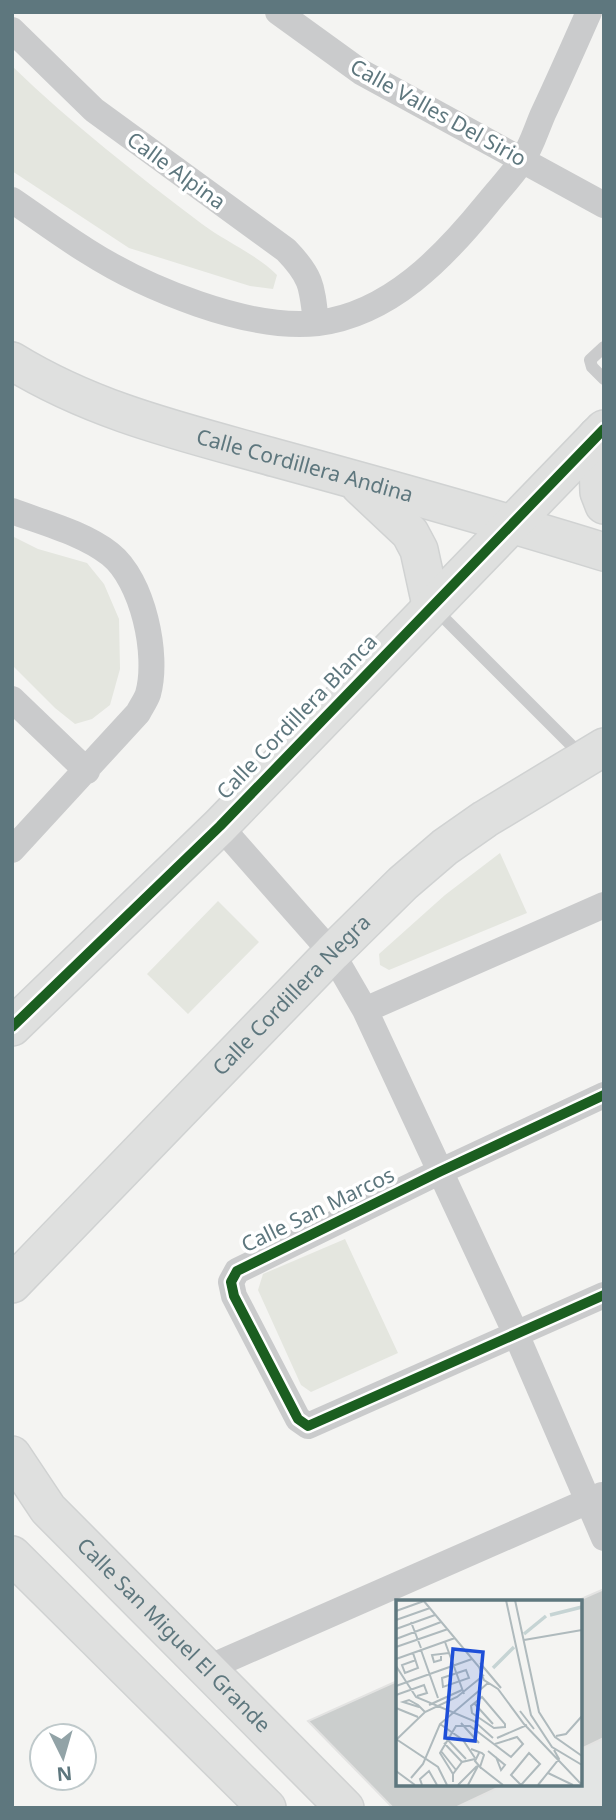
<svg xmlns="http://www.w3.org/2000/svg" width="616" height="1820" viewBox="0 0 616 1820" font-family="'Noto Sans',sans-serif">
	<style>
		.built { fill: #e3e5e4 }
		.green { fill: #e4e6df }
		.building { fill: #cbcecd; stroke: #e3e3e2; stroke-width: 2 }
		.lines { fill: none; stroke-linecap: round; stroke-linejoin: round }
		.secondary-casing { stroke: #d0d2d2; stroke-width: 40 }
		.lane { stroke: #cacbcc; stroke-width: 12 }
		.street { stroke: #cacbcc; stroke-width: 26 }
		.secondary { stroke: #dfe0df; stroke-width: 37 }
		.cycleway-casing { stroke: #fff; stroke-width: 15 }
		.cycleway { stroke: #1b5e20; stroke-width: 10 }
		.labels { text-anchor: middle; stroke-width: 7; stroke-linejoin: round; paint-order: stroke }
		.street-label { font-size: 21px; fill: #5e777e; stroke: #fff }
		.inset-river { fill: none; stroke: #c6d4d4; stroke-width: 3.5 }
		.inset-road { fill: none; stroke: #afbabd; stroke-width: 2 }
		.view { fill: #1d4ed8; fill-opacity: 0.15; stroke: #1d4ed8; stroke-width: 3.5 }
		.inset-edge { fill: none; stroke: #5e777e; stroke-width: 3.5 }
	</style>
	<rect width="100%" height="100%" fill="#f4f4f2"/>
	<path class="built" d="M604 1738V1808H455L508 1783H579V1750Z"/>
	<path class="green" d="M12 66C72 124 136 174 202 224 226 242 256 254 277 275L273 289 250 286 129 248 12 171Z
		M12 536 38 549 87 563 104 584 119 619 120 669 110 705 92 719 75 724 55 708 12 665Z
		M500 853 527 913 389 970 380 965 379 954 445 895Z
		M218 901 259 942 188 1014 147 974Z
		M345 1239 398 1353 311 1392 301 1385 258 1290 263 1274Z"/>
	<path class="building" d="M604 1589V1738L579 1750V1600Z
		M397 1681V1783H508L455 1808H393L308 1721Z"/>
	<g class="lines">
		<g class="secondary-casing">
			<g id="secondary">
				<path id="s1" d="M12 361C95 412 183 432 276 458 386 488 495 518 604 552"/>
				<path d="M597 436 599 492 604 505"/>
				<path d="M360 486 410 533 419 550 431 605"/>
				<path d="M12 1027 220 826 604 429"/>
				<path id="s2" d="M12 1284 332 953 403 883 445 847 485 819 604 747"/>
				<path id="s3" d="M12 1455 48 1509 345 1808"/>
				<path d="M12 1555 267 1808"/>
			</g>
		</g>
		<path class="lane" d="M604 347 590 360 592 367 604 379
			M435 609 583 757"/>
		<path class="street" d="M278 12 361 72 604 205
			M12 30 94 110 286 250C312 277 312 286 316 323
			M12 200C37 217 61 235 87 251 145 288 248 331 318 323 390 314 444 257 487 204 498 190 511 177 521 162 531 148 536 130 543 114 559 80 574 46 589 12
			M12 511C44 523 83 533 110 554 143 580 159 655 148 694 146 700 141 707 138 713L12 850
			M12 699 87 771
			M220 826 332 953 365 1010 516 1334 604 1538
			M365 1010 604 905
			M604 1095 439 1172 237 1271 231 1282 234 1296 298 1419 308 1426 604 1295
			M208 1668 602 1495"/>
		<use href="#secondary" class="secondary"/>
		<g class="cycleway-casing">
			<path id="cycleway" d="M12 1027 220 826 604 429
				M604 1095 439 1172 237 1271 231 1282 234 1296 298 1419 308 1426 604 1295"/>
		</g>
		<use href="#cycleway" class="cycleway"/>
	</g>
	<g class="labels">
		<g class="street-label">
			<text transform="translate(438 113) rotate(29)" y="7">Calle Valles Del Sirio</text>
			<text transform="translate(176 171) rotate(36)" y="7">Calle Alpina</text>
			<text dy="7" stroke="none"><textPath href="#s1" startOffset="312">Calle Cordillera Andina</textPath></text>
			<text transform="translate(297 717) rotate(-46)" y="7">Calle Cordillera Blanca</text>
			<text dy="7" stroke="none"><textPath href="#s2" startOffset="402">Calle Cordillera Negra</textPath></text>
			<text transform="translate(318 1210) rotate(-26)" y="7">Calle San Marcos</text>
			<text dy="7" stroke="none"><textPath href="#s3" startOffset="243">Calle San Miguel El Grande</textPath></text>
		</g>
	</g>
	<g transform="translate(396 1600)">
		<rect width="186" height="186" fill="#f4f4f2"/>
		<path class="inset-river" d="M154 15 186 7M128 34 150 16M97 68 118 47"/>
		<path class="inset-road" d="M27 0 83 67 88 80 102 89 128 124 186 185M110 0 135 115 156 147 186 165M119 0 143 112 159 137 186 156M0 11 28 1M0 20 34 8M15 22 25 48M0 29 39 15M0 39 45 22M128 40 186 30M49 42 68 94M0 47 52 29M25 50 42 98M17 53 22 68 9 73 6 65 20 60M45 56V60L38 62 36 55 53 53M0 59 59 38M84 63 105 88M0 66 20 97 78 121 97 138M70 70 73 78 47 87 46 78ZM0 86 76 59M0 95 28 85 31 93 21 96M86 97 109 124V127L98 128 76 113 75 106ZM78 103 97 124M33 105 66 90M23 107 7 102 13 100 22 105 29 112M0 108 22 117M124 111 138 129M65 123 83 143M44 124 67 140 79 158M160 136 170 134 186 116M50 138 70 159M101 138 131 125M0 139 42 167 51 185M0 140 29 112 61 97 88 75M48 143 66 162M75 149 86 153 88 155 84 167 79 161 83 153M45 151 60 170M92 151 109 165 105 170 100 157M133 153 144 164 125 185 115 175ZM84 167 107 185M0 171 19 185M152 173 177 185M57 174 44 153 60 126H74L115 157 127 144 121 137 99 144M15 178 27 164 44 124 92 83M57 182V174L66 162 79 159M26 185 24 179 33 171 41 185M62 185 81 166M72 185 82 166M142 185 163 159 158 150"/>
		<path class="view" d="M57 49 87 52 79 141 49 138Z"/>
		<rect width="186" height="186" class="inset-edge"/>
	</g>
	<rect width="616" height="1820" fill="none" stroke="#5e777e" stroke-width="28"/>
	<g transform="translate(63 1757) rotate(175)"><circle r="33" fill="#ffffff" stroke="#bfc9cb" stroke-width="2"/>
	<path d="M0-5L12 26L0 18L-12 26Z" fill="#92a3a7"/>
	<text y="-10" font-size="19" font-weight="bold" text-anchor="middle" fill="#5e777e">N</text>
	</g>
</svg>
